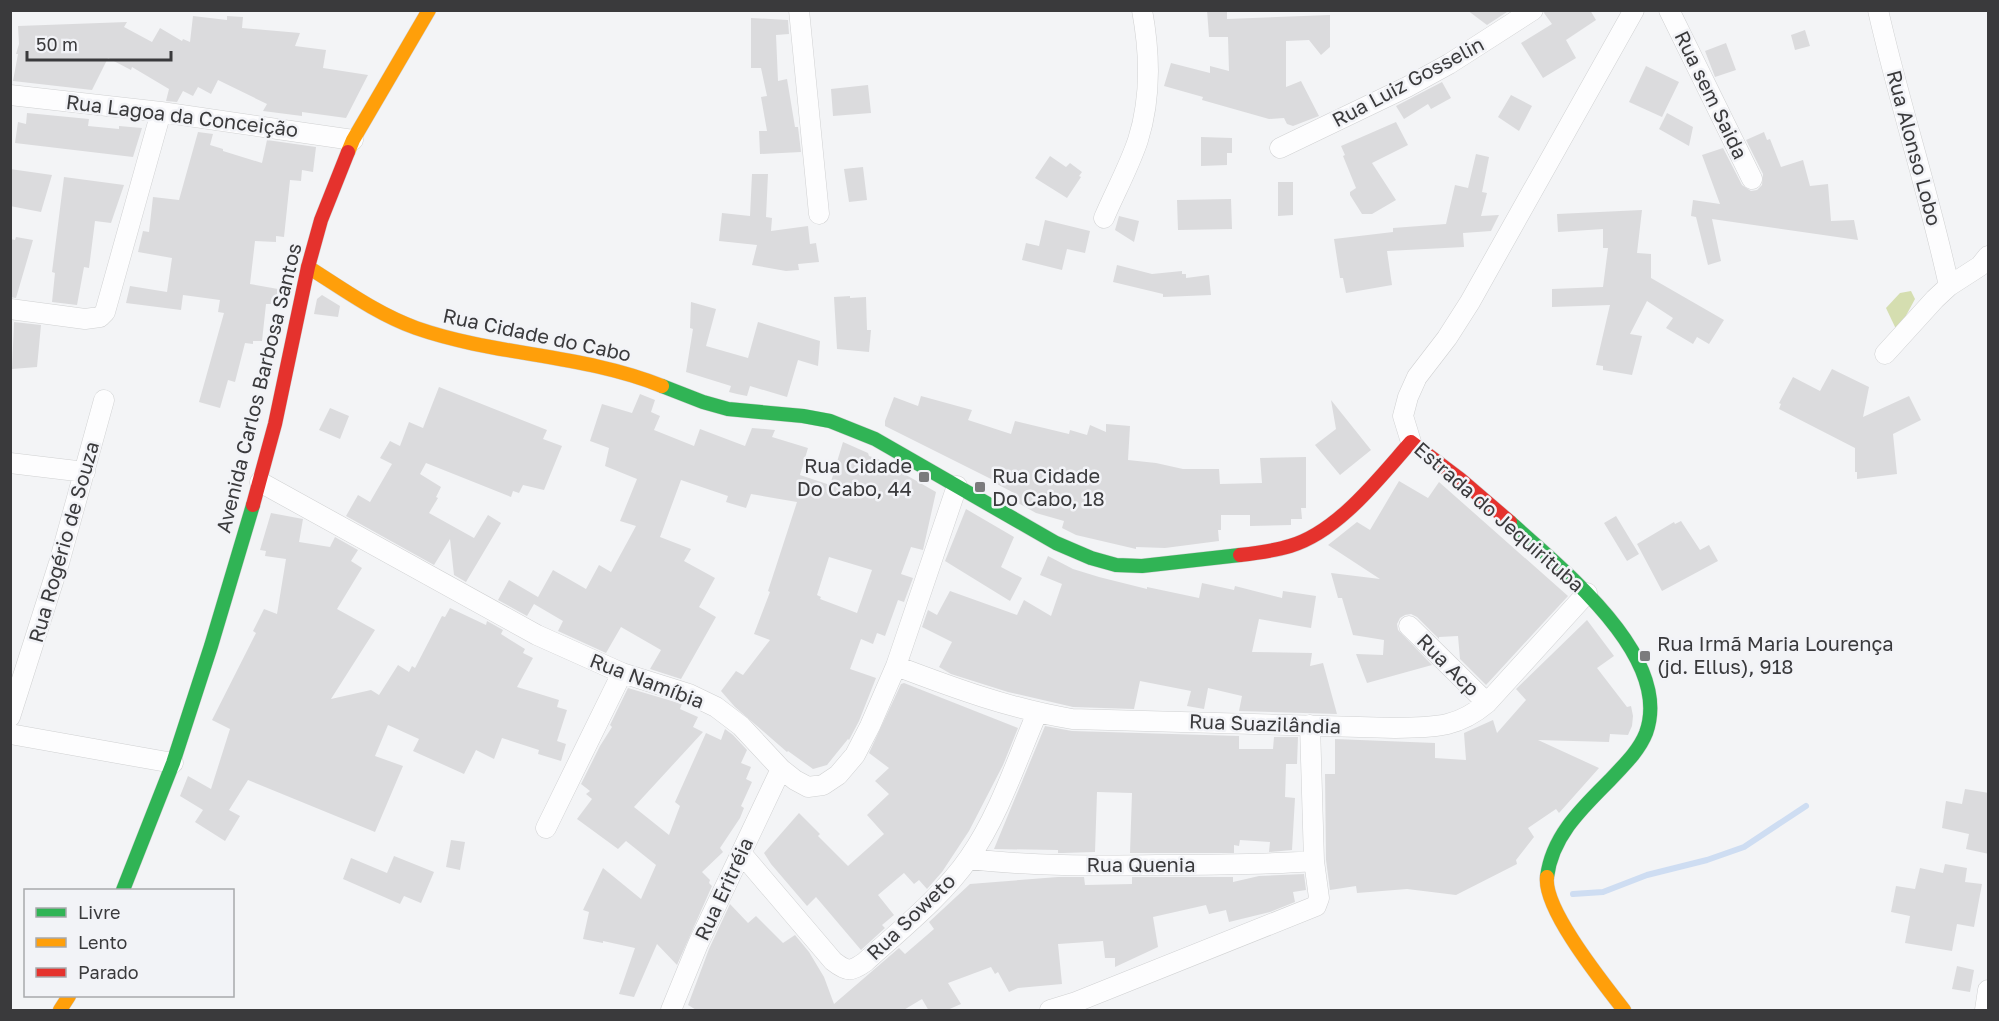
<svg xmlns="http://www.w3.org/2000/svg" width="1999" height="1021" viewBox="0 0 1999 1021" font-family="'Golos Text',sans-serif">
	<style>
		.green { fill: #d5deb0 }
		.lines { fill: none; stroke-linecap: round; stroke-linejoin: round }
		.stream { stroke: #ceddf2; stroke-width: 6 }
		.building { fill: #dbdbdd; fill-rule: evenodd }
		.street-casing { stroke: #d0d1d2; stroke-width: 21 }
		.fast-casing { stroke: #d0d1d2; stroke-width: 15 }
		.slow-casing { stroke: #d0d1d2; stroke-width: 15 }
		.jam-casing { stroke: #d0d1d2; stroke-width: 15 }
		.street { stroke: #fdfdfe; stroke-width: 20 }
		.fast { stroke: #30b455; stroke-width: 14 }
		.slow { stroke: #ff9f0a; stroke-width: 14 }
		.jam { stroke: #e5322d; stroke-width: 14 }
		.poi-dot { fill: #7b7b7d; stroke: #f2f3f7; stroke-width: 2 }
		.labels { text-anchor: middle; stroke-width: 5; stroke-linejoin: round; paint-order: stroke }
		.street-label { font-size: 20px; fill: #3a3a3c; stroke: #f2f3f7 }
		.poi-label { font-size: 20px; fill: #3a3a3c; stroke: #f2f3f7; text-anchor: start }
	</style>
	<rect width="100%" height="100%" fill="#f3f4f6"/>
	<path class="green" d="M1911 291 1915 299 1902 323 1896 329 1886 308 1900 293Z"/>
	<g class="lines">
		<path class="stream" d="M1573 894 1603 892 1647 875 1707 860 1744 847 1806 806"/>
	</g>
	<path class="building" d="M1207 10H1227V19L1330 15V47L1321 55 1309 40 1286 41V87L1301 81 1319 116 1293 126 1287 124 1284 118 1269 119 1202 100 1203 97 1164 86 1171 63 1210 73V66L1229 71 1228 37H1209Z
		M1467 10H1510L1487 25Z
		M1545 10H1590L1596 20 1566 40 1576 58 1543 78 1521 43 1552 24 1544 13Z
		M193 16 227 20V16L243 17 242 28 300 33 295 46 326 50 323 68 368 75 346 118 302 112V116L263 111 267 104 218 80 211 94 198 87 193 96 183 91 177 102 166 101 169 89 132 67 131 70 108 58 92 90 13 81 18 54H16L19 44 18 26 127 22 124 27 152 42 160 28 182 41 183 39 190 42Z
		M751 18 788 20 789 34 776 35 778 81 787 79 795 127H798L801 152 760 154 759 131H767L761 97 767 96 761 68H751Z
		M1805 30 1810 46 1795 50 1791 35Z
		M1726 43 1736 70 1715 77 1705 51Z
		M1646 66 1679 82 1662 117 1629 102Z
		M1442 82 1451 98 1431 109 1428 104 1404 119 1396 106Z
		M868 85 871 113 833 116 831 89Z
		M1511 95 1532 106 1519 131 1498 117Z
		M27 113 89 119 88 126 119 129V126L142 128 133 157 15 143 18 122 26 124Z
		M1667 113 1693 127 1689 146 1659 129Z
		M1396 122 1408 145 1372 163 1396 200 1372 214H1362L1350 195V192L1356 188 1343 156 1345 155 1341 146Z
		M198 132 213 134 210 145 223 149V151L262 163 267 140 316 147 313 172 302 170 301 181 290 180 284 237 276 236V242L255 241 250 284 278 289 275 304H266L262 341H253V344L245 343 235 382 228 380 220 408 199 402 224 313 218 312 220 300 183 295 181 310 126 303 130 286 167 292 172 258 138 252 143 231 149 232 153 197 179 200Z
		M1764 132 1767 140 1770 139 1781 167 1803 160 1810 186 1828 184 1831 221 1854 220 1858 240 1712 219 1721 261 1708 265 1696 217 1691 216 1693 200 1720 204 1702 155 1723 148 1742 185 1751 191 1757 190 1762 185 1763 174 1746 140Z
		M1201 137 1232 138V153H1227V165L1201 166Z
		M1476 154 1489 157 1482 192 1487 193 1481 216 1499 215 1491 231 1463 233 1464 247 1387 251 1392 285 1346 293 1343 278H1340L1334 239 1393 232V228L1446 224 1455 185 1468 188Z
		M1050 156 1066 167 1070 163 1082 172 1079 176 1081 177 1067 198 1035 178Z
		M863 167 867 200 849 202 844 169Z
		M10 169 52 175 41 212 10 206Z
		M752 174H768L766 217 772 218 771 231 808 226 810 244 816 243 819 262 798 264 799 270 786 271 752 265 757 245 719 241 722 213 750 216Z
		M64 177 124 185 111 223 95 221 89 268 84 267 77 305 52 302 55 273 52 272Z
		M1278 182H1293V215L1278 216Z
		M1231 199 1232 229 1178 230 1177 200Z
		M1642 210 1637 253 1651 254V278L1724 320 1709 344 1697 337 1693 344 1666 328 1673 318 1647 301 1630 334 1642 336 1632 375 1603 370V366L1596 365 1610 305 1552 307V289L1603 287 1608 248H1603V229L1558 232 1557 214Z
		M1119 216 1139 221 1134 242 1115 230Z
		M1045 220 1090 231 1085 253 1067 249 1062 270 1022 260 1026 243 1039 246Z
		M16 237 33 240 16 298 10 297V239L15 240Z
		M1117 265 1152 274 1182 271V274H1186V278L1209 275 1211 295 1163 297V294L1113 282Z
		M322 295 340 306 338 317 314 314 317 299Z
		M850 296V298L866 297 867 330H871L869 352 837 349 834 297Z
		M691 302 716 309 706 346 748 358 758 322 820 341 818 366 798 360 787 397 750 386 747 396 737 394 729 392 731 386 686 372 693 329 690 328Z
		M14 322 41 325 37 367 12 369Z
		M1832 369 1869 387 1863 417 1909 396 1921 420 1893 434 1897 474 1857 479V472H1855V448L1779 409 1781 404 1779 403 1793 377 1820 391Z
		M439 387 547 430 543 439 562 446 544 490 523 485 519 493 513 491 511 497 426 463 420 474 441 487 436 497 438 498 429 513 474 538 488 515 501 523 466 582 454 575 450 539 434 565 346 516 358 495 370 502 392 464 380 458 390 441 400 446 409 422 423 428Z
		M640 394 655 400 651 412 660 416 654 430 694 446 700 429 745 446 752 428 775 430 772 437 808 448 800 475 830 485 843 442 868 453 869 456 878 459 936 492 923 550 911 547 901 574 913 578 904 602 898 600 885 636 877 633 873 644 861 639 850 669 876 678 859 721 849 740 848 739 827 765 813 769 788 751 787 752 735 707 721 691 736 671 743 675 770 640 754 634 770 592 768 591 797 502 751 494 746 508 726 502 728 496 681 480 660 537 691 549 684 561 715 578 699 607 716 617 681 679 650 669 661 650 621 627 606 653 558 631 563 621 534 604 527 616 498 600 509 580 538 597 553 570 586 589 599 565 611 572 636 526 620 521 637 479 605 466 609 448 590 441 602 404 632 413ZM829 557 872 570 857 613 820 599 821 597 817 595Z
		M921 396 972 410 968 420 1011 434 1015 421 1069 434 1070 430 1087 435 1090 425 1106 432V424L1130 426 1128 460 1156 463 1183 469H1219L1220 484 1262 483 1260 458 1306 457V508H1301L1302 519H1291V525L1250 526V515H1221V530H1218L1219 541 1165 548 1136 547V549L1076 535 1062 528 1064 521 1036 513 1011 499 1014 493 993 482V480L885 426V421L894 397 918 406Z
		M1331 400 1371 450 1340 475 1315 445 1336 429Z
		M330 408 349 416 340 439 319 430Z
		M1399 481 1428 498 1439 482 1568 596 1486 685 1460 659 1458 636 1439 637V639L1417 617 1411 614 1405 615 1400 618 1397 624 1398 630 1432 665 1367 683 1356 654 1383 655 1384 640 1353 635 1342 598H1338L1331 573 1380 579 1328 545 1357 522 1370 530Z
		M966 509 1014 537 1001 567 1022 578 1010 601 945 561Z
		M271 513 303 519 299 542 330 547 335 537 358 550 351 561 362 568 337 609 375 630 331 699 371 690 379 695 398 665 409 672 412 666 415 668 442 616 445 617 450 608 486 625 487 621 503 630 501 634 525 649 523 653 533 658 517 687 559 700 557 707 567 710 557 741 566 744 561 761 538 754 539 750 502 738 494 759 476 750 464 774 413 751 419 739 388 725 375 756 403 766 375 832 248 780 229 810 240 816 225 841 195 822 203 810 180 796 188 776 211 789 230 729 212 720 256 633 253 631 264 609 277 614 286 559 265 556 266 551 260 550Z
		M1616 516 1639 554 1627 561 1604 523Z
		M1681 521 1700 550 1709 545 1718 561 1662 591 1637 544 1674 522 1675 524Z
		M1048 556 1073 569 1099 577 1147 589V587L1199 598 1202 583 1234 590 1235 586 1282 598 1283 591 1316 596 1311 628 1259 619 1252 652 1312 653 1310 666 1323 663 1337 714 1239 711 1242 696 1208 688 1204 709 1187 706 1191 691 1140 681 1134 709 1073 707 1008 692 951 674 939 667 952 642 922 627 928 610 937 615 950 591 1017 615 1024 600 1051 616 1062 584 1040 575Z
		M1587 620 1614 656 1597 668 1627 707 1631 706 1633 716 1632 726 1628 735 1610 734 1609 742 1538 740 1599 768 1559 813 1556 809 1528 828 1534 837 1516 860 1517 864 1456 895 1407 889 1357 893 1356 886 1330 890 1326 860 1325 774H1335V739L1435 743V758L1466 760 1464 733 1493 720 1497 733 1526 700 1516 689Z
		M904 683 1018 728 1003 765 969 831 942 872 927 889 919 880 914 884 904 873 878 895 894 915 882 925 885 928 861 950 816 897 807 906 771 864 764 853 799 813 820 834 818 836 848 866 884 834 867 815 889 794 875 781 889 768 869 753 901 684Z
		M628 688 682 704 680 709 698 717 693 727 703 732 634 807 669 835 680 806 675 802 706 733 721 740 725 729 733 735 747 750 741 763 751 767 746 779 752 782 741 806 744 808 740 818 720 848 723 852 702 872 710 880 709 883 712 886 677 965 657 944 634 997 619 994 635 948 603 941V943L583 939 589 912 583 910 603 868 641 899 656 865 626 841 618 849 577 819 592 799 586 794 590 791 581 784 600 746 612 727 610 725Z
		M1045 726 1072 731 1239 736V749H1273L1274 737H1298L1297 764H1286L1285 797 1295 798 1292 850 1269 852 1270 842 1240 840 1239 846 1234 845V853H1130L1132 793 1097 792 1095 852 1063 853H1058V850L994 849Z
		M1965 789 1989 793V854L1966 849 1969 834 1942 828 1946 801 1962 804Z
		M451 840 465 842 460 870 446 867Z
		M394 856 434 872 421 903 404 896 400 904 343 879 351 858 387 873Z
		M1945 864 1967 868 1965 882 1982 884 1974 927 1957 924 1952 951 1905 943 1910 916 1891 912 1896 886 1915 889 1920 868 1943 873Z
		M1304 874 1306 890 1293 892 1295 902 1270 912 1229 922 1226 910 1209 914 1206 905 1153 917 1158 947 1115 967V958H1105L1103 941 1058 944 1062 984 1018 988 1009 992 998 972 995 974 991 967 948 983 961 1004 945 1011H929L922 999 902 1011H698L688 1005 709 949 730 904 748 923 756 916 783 943 795 935 809 952 824 977 834 1004 899 948 905 954 934 929 929 922 970 884 1058 877H1084L1085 885 1132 884V877H1233V882L1259 876Z
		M1957 966 1974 970 1970 992 1952 989Z"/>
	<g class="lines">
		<g class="street-casing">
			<path id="street" d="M799 10 819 214
				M1669 10 1752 179
				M1878 10C1899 103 1929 193 1949 286
				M10 95 161 112 353 140
				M1280 148 1407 87 1449 64 1533 10
				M1104 218C1115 192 1129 167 1138 140 1151 99 1150 53 1142 10
				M10 309 85 319 100 317 105 312 161 112
				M1885 354 1935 299 1949 286 1980 266 1988 256
				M1411 442 1403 416 1408 397 1417 377 1447 338 1470 302 1634 10
				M10 463 85 472
				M260 482 537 635 622 673 689 694 716 707 741 726 781 769 795 780 808 787 823 785 838 775 855 755 870 726 896 666 957 486
				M1409 626 1487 703
				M896 666C954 688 1011 709 1072 719L1395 728C1433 727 1456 729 1487 703L1587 593
				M10 717 59 563 104 400
				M10 734 173 763
				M546 828 622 673
				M741 853 833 961C847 972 851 972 865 962 899 931 943 896 969 858 999 815 1016 762 1037 713
				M969 859C1031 866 1094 866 1157 865 1210 865 1262 865 1314 861
				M671 1010 698 944 781 769
				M1050 1010 1076 1002 1316 906 1319 898 1314 861 1310 725
				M1985 1010 1988 990"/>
		</g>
		<g class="fast-casing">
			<path id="fast" d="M662 386 703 402 728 409 803 416 830 421 875 439 1056 543 1091 558 1116 565 1142 566 1240 555
				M1510 522C1559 567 1674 656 1646 733 1639 751 1623 766 1610 780 1582 808 1552 836 1547 877
				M123 890 173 763 211 646 253 505"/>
		</g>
		<g class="slow-casing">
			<path id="slow" d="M348 152 353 140 429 10
				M308 267C343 289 377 314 416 328 496 356 583 354 662 386
				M1547 877C1543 909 1604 984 1624 1010
				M60 1010 69 996"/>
		</g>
		<g class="jam-casing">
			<path id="jam" d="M253 505 275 424 308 267 321 220 348 152
				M1240 555C1257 553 1274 551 1290 546 1338 532 1379 478 1411 442L1460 479 1510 522"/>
		</g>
		<use href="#street" class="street"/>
		<use href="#fast" class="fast"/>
		<use href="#slow" class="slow"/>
		<use href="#jam" class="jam"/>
	</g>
	<g class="poi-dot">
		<rect x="918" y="471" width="12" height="12" rx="3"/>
		<rect x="974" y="481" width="12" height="12" rx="3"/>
		<rect x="1639" y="650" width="12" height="12" rx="3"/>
	</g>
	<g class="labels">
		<g class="street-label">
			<text transform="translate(1408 82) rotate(-28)" y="7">Rua Luiz Gosselin</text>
			<text transform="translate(1711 95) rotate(64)" y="7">Rua sem Saida</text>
			<text transform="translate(182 116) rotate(7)" y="7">Rua Lagoa da Conceição</text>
			<text transform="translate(1914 148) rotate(75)" y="7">Rua Alonso Lobo</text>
			<text transform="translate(537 335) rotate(12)" y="7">Rua Cidade do Cabo</text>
			<text transform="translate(259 388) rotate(-76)" y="7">Avenida Carlos Barbosa Santos</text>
			<text transform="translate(1499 517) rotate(41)" y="7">Estrada do Jequirituba</text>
			<text transform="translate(64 542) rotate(-74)" y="7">Rua Rogério de Souza</text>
			<text transform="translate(1448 665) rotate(45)" y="7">Rua Acp</text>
			<text transform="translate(647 681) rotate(21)" y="7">Rua Namíbia</text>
			<text transform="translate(1265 724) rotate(2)" y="7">Rua Suazilândia</text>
			<text x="1141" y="872">Rua Quenia</text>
			<text transform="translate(724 889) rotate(-65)" y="7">Rua Eritréia</text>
			<text transform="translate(911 917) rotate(-44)" y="7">Rua Soweto</text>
		</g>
		<g class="poi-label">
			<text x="912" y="473" text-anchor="end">Rua Cidade<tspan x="912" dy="23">Do Cabo, 44</tspan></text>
			<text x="992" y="483">Rua Cidade<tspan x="992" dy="23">Do Cabo, 18</tspan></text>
			<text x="1657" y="651">Rua Irmã Maria Lourença<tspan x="1657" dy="23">(jd. Ellus), 918</tspan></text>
		</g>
	</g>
	<rect width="1999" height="1021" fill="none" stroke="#3a3a3c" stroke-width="24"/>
	<rect x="24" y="889" width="210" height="108" fill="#f2f3f7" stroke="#a8a9ac" stroke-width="1.5"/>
	<rect x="36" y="908" width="30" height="9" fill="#30b455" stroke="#a8a9ac" stroke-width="1.5"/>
	<text x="78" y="919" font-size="18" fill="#3a3a3c">Livre</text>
	<rect x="36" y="938" width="30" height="9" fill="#ff9f0a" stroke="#a8a9ac" stroke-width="1.5"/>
	<text x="78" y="949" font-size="18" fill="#3a3a3c">Lento</text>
	<rect x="36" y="968" width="30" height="9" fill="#e5322d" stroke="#a8a9ac" stroke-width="1.5"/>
	<text x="78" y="979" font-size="18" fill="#3a3a3c">Parado</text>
	<path d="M27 51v9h144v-9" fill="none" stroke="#3a3a3c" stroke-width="3"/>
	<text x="36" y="51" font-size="18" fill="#3a3a3c" stroke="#f2f3f7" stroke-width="4.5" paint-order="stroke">50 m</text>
</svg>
